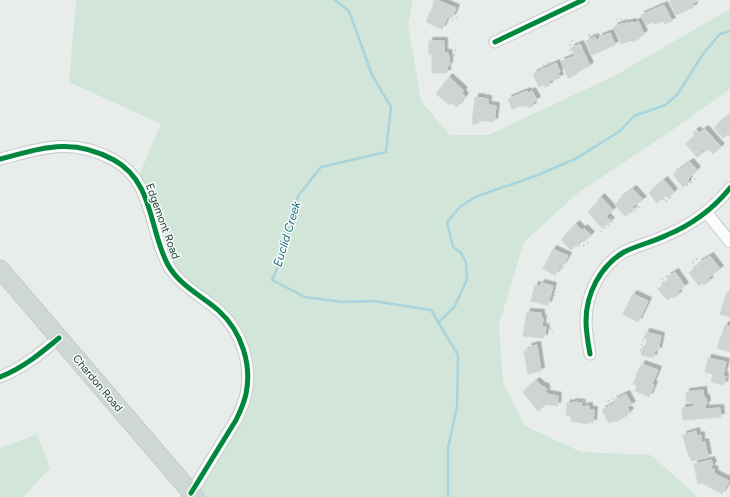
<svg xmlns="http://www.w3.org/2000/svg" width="730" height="497" viewBox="0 0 730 497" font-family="Figtree,sans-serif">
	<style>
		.green { fill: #d1e6d8 }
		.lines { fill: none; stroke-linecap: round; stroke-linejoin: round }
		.stream { stroke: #a9d4db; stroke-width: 2.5 }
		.building { fill: #cfd4d2; stroke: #d1d6d4; filter: url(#shadow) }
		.street-casing { stroke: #c5cac8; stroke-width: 13 }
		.primary-casing { stroke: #c3ccc9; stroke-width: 19 }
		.path { stroke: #c3ccca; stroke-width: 1.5; stroke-dasharray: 2 3; stroke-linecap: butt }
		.street { stroke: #fcfcfc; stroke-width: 11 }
		.primary { stroke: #cfd7d5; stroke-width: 17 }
		.cycleway-casing { stroke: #f7fbf9; stroke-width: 8 }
		.cycleway { stroke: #00873e; stroke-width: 5 }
		.labels { text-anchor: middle; stroke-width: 3; stroke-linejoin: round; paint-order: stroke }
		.street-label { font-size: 11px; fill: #24423a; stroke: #f7fbf9 }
		.water-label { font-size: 12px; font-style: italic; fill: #1c6f80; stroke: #f7fbf9 }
	</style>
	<defs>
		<filter id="shadow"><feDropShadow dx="3.5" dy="-3.5" stdDeviation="0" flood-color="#0004"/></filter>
	</defs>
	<rect width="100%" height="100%" fill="#e8edeb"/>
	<path class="green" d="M76 0H413L408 24 421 101 450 135H488L614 76 730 9V89L671 131 578 193 524 242 499 325 503 383 525 426 581 452 651 455 698 497H195L236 420 248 381 236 333 178 279 137 180 161 124 69 82Z
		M37 434 50 468 23 497H0V448Z"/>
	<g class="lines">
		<path class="stream" d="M335 0 349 11 372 75 391 107 386 152 321 167 298 196 282 257 272 280 305 297 342 302 373 301 431 310 458 355 457 407 448 448V497
			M438 323 455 306 467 279 466 262 461 253 453 247 447 222 460 207 475 197 538 175 577 158 620 131 634 116 665 105 677 95 703 54 720 34 730 31"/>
	</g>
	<path class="building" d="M434 0H437L456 8 452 18 448 16 442 29 426 22 434 4H433Z
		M673 0H698V1L692 3 694 7 676 15 670 1Z
		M664 5 672 21 665 24 663 21 655 24 654 22 646 25 641 15Z
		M638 21 644 34 639 37 640 38 633 42 632 40 621 44 614 27 623 23 624 24 633 22V24Z
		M610 33 615 45 592 55 586 41 595 37 596 40 600 38 599 37Z
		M429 41H444V53H448L449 58V66H447V73H432V54H429Z
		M580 44 590 66 577 72V74L568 78 561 61 575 56 571 48Z
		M556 63 560 72 558 73 560 78 548 81 550 85 545 87 544 85 539 87 533 74Z
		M449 77 464 91 462 93 465 96 457 107 452 103 450 105 436 94Z
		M527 91 528 93 532 91 537 100 532 103 533 106 529 108 527 105 522 107 521 105 512 109 508 99Z
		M475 97 488 99V105L496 106 494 122 479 120 478 124H472Z
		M730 114V132L723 138 714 128Z
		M705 129 721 147 713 154 709 149 705 152 703 150 701 151 703 153 697 157 686 144 695 136 693 133 697 130 699 133Z
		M690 162 697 170 688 179 689 180 687 182 688 183 683 187 673 174Z
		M664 180 674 192 668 198 666 195 657 203 649 193Z
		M633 189 643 200 632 207 634 209 625 216 615 205 619 201 618 200Z
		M601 197 613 210 606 216 611 221 602 228 588 212 598 203 597 201Z
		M576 224 582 230 584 228 591 235 584 242 581 239 576 247 575 246 571 250 561 240Z
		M553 249 568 256 563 265 561 264 555 275 543 269Z
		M710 256 720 269 708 278 710 280 704 285 702 283 699 286 689 273 699 265 698 263Z
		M675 272 685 286 677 292 679 294 673 298 671 297 667 300 658 289 669 280 667 277Z
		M541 283 553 286 548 305 531 301 535 285 540 286Z
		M727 292 730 293V317L720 314Z
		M633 294 648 301 638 322 623 314Z
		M527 312 541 313V318H543L542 327H546L544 338 523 336Z
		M725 325 730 327V352L717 348Z
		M646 332 661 336 658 351 655 350 653 358 641 355 643 346 645 347 647 339H644Z
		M537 345 541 371 528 374 524 351H529L528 347Z
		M708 358 726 362 723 375 725 376 724 385 711 382 713 374 705 372Z
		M642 364 658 370 652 384 654 385 649 397 635 391 637 386 633 384 637 375H636Z
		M536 381 543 387 544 386 547 390 545 391 547 394 558 396 557 406 546 404 538 411 523 392Z
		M703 390 704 398H706L707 404 705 405V409L720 408 721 417 683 420 682 408 694 407 693 402 687 403 686 392Z
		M626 394 632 405 627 407 630 412 627 414 628 415 615 422 614 421 609 423 602 410 615 403 614 400Z
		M572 402 582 403 581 407 589 406V410H594L593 423 588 422V424L571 421V416L566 415 567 403 572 404Z
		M696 431 697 436 701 435V443L705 442 708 457 692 461 687 451 683 435Z
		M711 460 713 465 711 466 712 470 714 469 715 474 729 481 722 494 702 483 698 484 694 464Z"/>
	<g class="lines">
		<g class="street-casing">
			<path id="street" d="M495 42 583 0
				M0 159C43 148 72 137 114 160 154 182 149 230 168 265 180 286 202 296 219 311 242 332 252 365 246 394 244 403 240 412 236 420L191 493
				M706 212 730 242
				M590 354C588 343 586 332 586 321 586 294 600 266 624 252 638 245 653 242 667 235 691 225 713 209 730 188
				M0 377C23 368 41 353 59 338"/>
		</g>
		<g class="primary-casing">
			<path id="primary" d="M0 269 195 497"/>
		</g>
		<path class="path" d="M644 11 652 8 656 7 657 9
			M447 18 452 20 456 19 458 15
			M616 20 619 18 630 23
			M588 35 598 34 602 36
			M573 40C567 46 570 51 573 57
			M449 62H453V60L456 46
			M541 70 542 66 550 62
			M483 93 491 99 494 105
			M728 134 730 136
			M686 185H688L698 176
			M663 198 665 202 672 196
			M631 211 633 213 641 205
			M600 232 613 221 608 215
			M578 245 583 246 590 241
			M695 268 693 262 699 257
			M559 269 562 270 567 261
			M664 283 661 280 670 274
			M549 298 555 295 557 291
			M543 321 547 323 553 333
			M640 351 643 340 646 341
			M724 369 728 370 726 381
			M577 400 586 402 587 406
			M609 406 607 402 619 395"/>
		<use href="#street" class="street"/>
		<use href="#primary" class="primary"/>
		<g class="cycleway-casing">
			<path id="cycleway" d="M495 42 583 0
				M0 159C43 148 72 137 114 160 154 182 149 230 168 265 180 286 202 296 219 311 242 332 252 365 246 394 244 403 240 412 236 420L191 493
				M590 354C588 343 586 332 586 321 586 294 600 266 624 252 638 245 653 242 667 235 691 225 713 209 730 188
				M0 377C23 368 41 353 59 338"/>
		</g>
		<use href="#cycleway" class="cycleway"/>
	</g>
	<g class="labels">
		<g class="street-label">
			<text transform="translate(163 221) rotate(70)" y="4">Edgemont Road</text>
			<text transform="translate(98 383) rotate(50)" y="4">Chardon Road</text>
		</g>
		<g class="water-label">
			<text transform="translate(287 234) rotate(-73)" y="4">Euclid Creek</text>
		</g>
	</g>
</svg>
